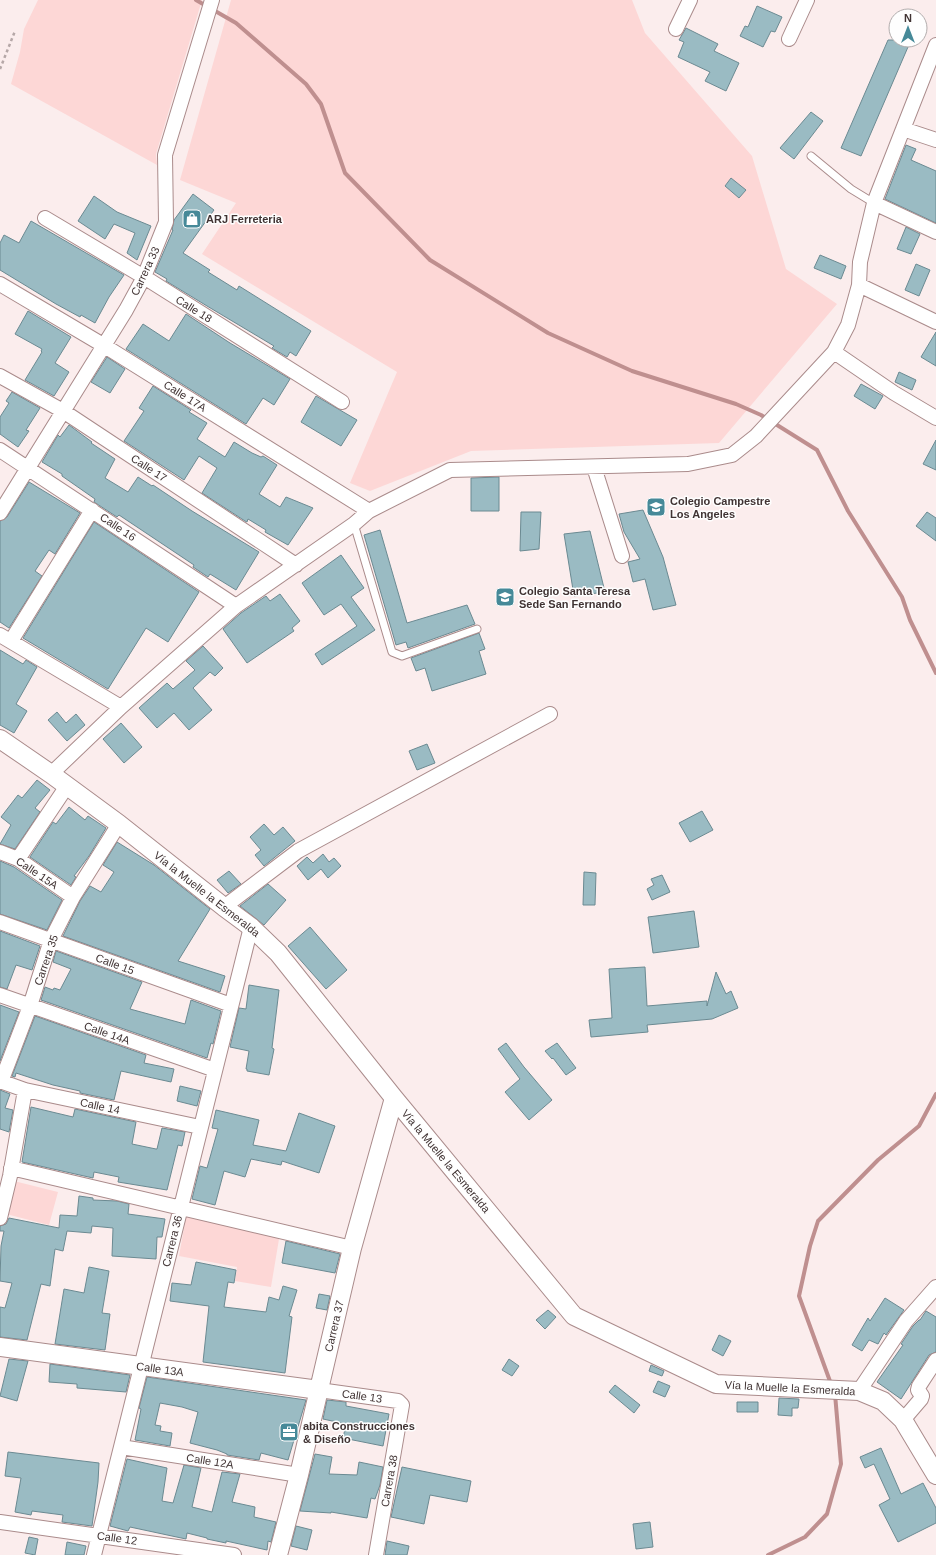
<svg xmlns="http://www.w3.org/2000/svg" width="936" height="1555" viewBox="0 0 936 1555" font-family="Arial,sans-serif">
	<style>
		.green { fill: #fdd7d6 }
		.lines { fill: none; stroke-linecap: round; stroke-linejoin: round }
		.stream { stroke: #bf8f8f; stroke-width: 4 }
		.building { fill: #9abbc3; stroke: #6b8a92 }
		.service-casing { stroke: #aa8b8b; stroke-width: 9 }
		.minor-casing { stroke: #aa8b8b; stroke-width: 16 }
		.tertiary-casing { stroke: #aa8b8b; stroke-width: 20 }
		.path { stroke: #b5a7a7; stroke-width: 2.5; stroke-dasharray: 3 3; stroke-linecap: butt }
		.service { stroke: #fff; stroke-width: 7 }
		.minor { stroke: #fff; stroke-width: 14 }
		.tertiary { stroke: #fff; stroke-width: 18 }
		.labels { text-anchor: middle; stroke-width: 3; stroke-linejoin: round; paint-order: stroke }
		.poi-label { font-size: 11px; font-weight: bold; fill: #403333; stroke: #fefefe; text-anchor: start }
		.street-label { font-size: 11px; fill: #403333; stroke: #fefefe }
	</style>
	<rect width="100%" height="100%" fill="#fbeded"/>
	<path class="green" d="M38 0H202L156 154 157 165 11 84 20 52 24 29Z
		M231 0H632L645 33 752 156 786 269 837 304 719 443 471 451 370 491 350 483 397 372 202 254 236 203 180 180Z
		M14 1181 58 1192 49 1225 6 1214Z
		M186 1217 280 1233 271 1287 235 1281 237 1267 179 1256Z"/>
	<g class="lines">
		<path class="stream" d="M196 0 236 23 306 84 321 104 345 173 430 260 548 333 632 371 736 404 761 415 817 450 848 511 902 597 910 620 936 673
			M831 1384 799 1296 810 1246 818 1221 878 1160 919 1126 936 1094
			M768 1555 805 1537 827 1514 841 1464 835 1394"/>
	</g>
	<path class="building" d="M757 6 782 17 775 32 771 31 763 47 740 36 745 26 748 27Z
		M686 28 718 44 714 51 739 63 726 91 705 81 710 72 678 57 684 42 679 40Z
		M888 40H911L861 156 841 148Z
		M811 112 823 121 794 159 780 148Z
		M906 145 916 149 911 160 936 171V223L885 199Z
		M731 178 746 190 739 198 725 186Z
		M193 194 214 210 183 253 210 270 208 272 237 290 239 286 311 331 296 356 290 352 287 357 272 348 274 346 207 306 166 281 167 279 155 272 173 230H172L174 220Z
		M94 196 117 212 151 226 137 260 127 253 135 233 114 224 105 239 78 221Z
		M31 221 124 275 109 297 95 323 81 315 80 317 56 304 0 270V243L4 235 19 243Z
		M906 227 920 234 911 254 897 249Z
		M820 255 846 266 841 279 814 268Z
		M916 264 930 270 919 296 905 290Z
		M28 311 71 337 55 363 69 372 54 396 25 380 42 352 41 351 42 349 15 334Z
		M186 314 230 343 290 379 274 405 263 398 246 424 126 349 143 324 169 341Z
		M936 332V366L921 357Z
		M107 357 125 369 110 393 91 382Z
		M899 372 916 380 912 390 895 382Z
		M861 384 883 396 875 409 854 396Z
		M153 386 191 410 189 412 207 423 197 439 225 457 234 442 252 453 261 457 263 456 277 465 259 494 280 507 286 497 313 508 288 545 265 532 266 530 248 519 247 522 245 521 202 493 217 468 199 456 184 480 124 441 144 411 139 408Z
		M12 392 40 408 26 430 29 431 18 447 0 434V417L9 403 6 401Z
		M316 396 357 420 341 446 301 422Z
		M69 425 92 442 91 443 115 459 105 478 128 492 138 477 152 486 153 485 192 511 259 552 236 590 210 574 208 577 193 567 194 565 119 515 117 517 94 502 95 499 62 476V474L42 462 58 435 60 437Z
		M936 440V470L923 464Z
		M499 477V511H471V478Z
		M29 482 80 513 55 554 49 550 35 571 42 576 9 628 0 622V521L7 517Z
		M643 510 663 557 676 605 653 610 645 579 633 582 628 562 640 559 624 532 619 514Z
		M521 512H541L539 549 520 551Z
		M927 512 936 518V541L916 526Z
		M94 522 199 592 168 642 146 628 108 689 23 638Z
		M380 530 407 623 467 605 475 624 408 648 406 642 396 645 364 535Z
		M590 531 605 592 574 596 564 534Z
		M341 555 364 588 351 597 375 630 322 665 315 654 357 626 341 604 324 615 302 583Z
		M280 594 300 621 292 628 294 631 247 663 223 629 241 613 266 596 270 601Z
		M479 633 485 649 479 651 486 674 432 691 425 668 416 671 411 658Z
		M203 646 223 668 215 676 210 672 193 688 212 710 189 730 174 713 157 728 139 708 167 683 173 689 195 670 186 661Z
		M0 650 23 664 26 660 37 667 16 704 27 711 14 733 0 725Z
		M57 712 66 723 76 714 85 725 67 741 48 720Z
		M121 723 142 747 124 763 103 739Z
		M427 744 435 763 417 770 409 751Z
		M37 780 50 790 35 808 40 812 15 849 0 844 11 825 1 817 18 795 22 798Z
		M69 807 85 820 88 816 106 828 89 856 74 876 76 877 71 885 30 857 53 822 56 824Z
		M702 811 713 830 690 842 679 823Z
		M264 824 274 835 283 827 295 841 264 866 255 855 261 850 250 837Z
		M117 842 154 865 210 909 178 961 225 976 220 992 63 936 80 901 90 886 101 892 114 872 103 865Z
		M323 854 329 862 334 858 341 866 328 878 321 869 308 880 297 866 307 857 313 863Z
		M0 861 14 867 62 900 47 930 0 914Z
		M229 871 241 884 228 893 217 880Z
		M584 872 596 873 595 905H583Z
		M662 875 670 892 652 900 647 889 654 885 651 879Z
		M268 884 286 900 264 925 240 906Z
		M694 911 699 947 653 953 648 917Z
		M310 927 347 970 326 989 288 946Z
		M0 931 40 946 32 970 16 965 7 989 0 987Z
		M56 951 142 982 130 1009 185 1024 191 1000 221 1011 213 1044 211 1043 207 1058 41 1000 45 987 53 990 54 988 60 990 71 969 53 962Z
		M645 967 647 1006 707 1001V1006L716 972 726 994 731 991 738 1008 712 1019 647 1025 648 1032 591 1037 589 1020 612 1018 609 969Z
		M249 985 279 990 272 1048 274 1049 269 1075 247 1071V1069H246L249 1051 230 1047 239 1008 246 1009Z
		M0 1005 19 1012 0 1061Z
		M35 1016 146 1055 144 1063 174 1069 171 1082 121 1071 114 1100 80 1093V1091L53 1085 16 1073 15 1077 12 1076Z
		M506 1043 524 1067 552 1100 529 1120 505 1092 520 1079 498 1049Z
		M557 1043 576 1068 566 1075 553 1058 552 1059 545 1051Z
		M180 1086 201 1091 197 1106 177 1101Z
		M0 1090 10 1094 5 1108 13 1110 9 1132 0 1129Z
		M31 1107 73 1117 75 1109 136 1122 132 1144 156 1149H157L162 1128 185 1132 182 1146 178 1145 167 1190 118 1182 119 1177 94 1172 93 1178 22 1162Z
		M216 1110 259 1120 253 1145 286 1151 299 1113 335 1126 319 1173 282 1161 281 1165 251 1159 245 1177 224 1171 215 1205 192 1199 200 1166 207 1168 218 1129 212 1128Z
		M79 1196 93 1198V1200L117 1201 129 1204 128 1214 165 1219 162 1237H157L156 1259 112 1256 113 1228 92 1226 91 1233 67 1231 63 1251 55 1249 50 1286 41 1284 27 1340 0 1337V1307L5 1308 12 1283 0 1281 1 1246 4 1231H0V1226L6 1224 9 1218 59 1228 60 1215 77 1216Z
		M286 1241 340 1254 335 1273 282 1263Z
		M196 1262 236 1270 234 1283 228 1282 224 1307 266 1312 269 1297 279 1300 283 1286 297 1290 289 1316 292 1317 285 1373 203 1362 209 1306 170 1301 172 1283 191 1285Z
		M89 1267 109 1271 102 1313 110 1314 105 1350 55 1344 64 1289 84 1293Z
		M319 1294 330 1296 327 1310 316 1308Z
		M885 1298 904 1310 886 1335 884 1333 878 1344 869 1340 862 1351 852 1345 868 1318 870 1321Z
		M548 1310 556 1317 545 1329 536 1320Z
		M926 1311 936 1317V1352L929 1355 901 1399 877 1382 903 1345 901 1344 913 1326 919 1320H920Z
		M719 1335 731 1341 723 1356 712 1350Z
		M9 1359 28 1361 17 1401 0 1396Z
		M509 1359 519 1366 512 1376 502 1370Z
		M50 1364 130 1375 126 1392 77 1388V1384L49 1382Z
		M651 1365 664 1371 662 1376 649 1371Z
		M147 1377 306 1400 288 1460 261 1453 259 1460 227 1455V1454L217 1450 190 1443 198 1412 182 1407 160 1403 155 1425 161 1426 160 1431 172 1433 170 1446 135 1440 141 1409 139 1408Z
		M658 1381 670 1386 665 1397 653 1392Z
		M615 1385 640 1405 634 1413 609 1392Z
		M779 1398 799 1399 798 1408H792V1416L778 1415Z
		M327 1400 346 1402V1406L389 1414 383 1446 343 1438 346 1424 323 1419Z
		M737 1402H758V1412H737Z
		M881 1448 901 1494 923 1483 936 1508V1523L898 1542 879 1505 890 1499 874 1464 865 1468 860 1457Z
		M8 1452 99 1463 98 1482 92 1526 62 1522 63 1515 32 1511 31 1515 15 1512 21 1478 5 1476Z
		M315 1454 332 1457 329 1474 357 1475 359 1462 383 1467 380 1485 375 1499 371 1498 367 1518 331 1512V1513L300 1511Z
		M127 1459 167 1468 162 1501 173 1503 184 1465 201 1468 192 1507 212 1512 222 1472 240 1474 232 1502 255 1507 254 1517 276 1522 271 1542 268 1541 267 1550 226 1541V1543L207 1539V1538L187 1533 186 1539 130 1527 128 1531 110 1526Z
		M402 1467 471 1481 467 1502 430 1495 424 1524 391 1517Z
		M650 1522 653 1547 636 1549 633 1524Z
		M296 1526 312 1530 307 1550 291 1546Z
		M29 1537 38 1539 35 1555 25 1553Z
		M387 1541 409 1546 407 1555H385Z
		M67 1542 86 1546 84 1555H65Z"/>
	<g class="lines">
		<g class="service-casing">
			<path id="service" d="M811 156 851 189 874 203
				M354 524 392 652 402 656 477 629"/>
		</g>
		<g class="minor-casing">
			<path id="minor" d="M676 29 690 0
				M789 39 807 0
				M903 129 936 140
				M874 203 936 232
				M45 218 144 277 342 402
				M0 284 103 345 369 511
				M859 285 936 322
				M834 352 894 393 936 418
				M0 376 63 411 296 565
				M0 450 236 606
				M594 467 622 556
				M0 513 126 310 144 277 166 222 165 155 212 0
				M0 635 121 707
				M11 641 92 510
				M51 774 121 707 236 606 354 524 369 511 450 470 688 464 732 455 756 436 834 352 848 325 859 285 860 262 874 203 936 45
				M0 852 18 859 73 897
				M18 859 67 786
				M224 907 298 851 550 714
				M0 922 231 1005
				M0 995 215 1070
				M0 1081 25 1090 200 1127
				M1 1082 30 1006 51 940 73 897 119 824
				M11 1168 352 1248
				M0 1218 10 1176 25 1090
				M319 1390 398 1401 402 1405 376 1555
				M859 1391 906 1321 936 1287
				M903 1420 921 1399 922 1396 918 1390 919 1386 936 1360
				M121 1447 299 1475
				M0 1522 234 1555
				M94 1555 251 927"/>
		</g>
		<g class="tertiary-casing">
			<path id="tertiary" d="M0 739 51 774 119 824 224 907 251 927 278 953 394 1098 574 1316 716 1384 859 1391 883 1401 903 1420 936 1475
				M0 1347 319 1390
				M278 1555 299 1475 352 1248 394 1098"/>
		</g>
		<path class="path" d="M0 69 15 31"/>
		<use href="#service" class="service"/>
		<use href="#minor" class="minor"/>
		<use href="#tertiary" class="tertiary"/>
	</g>
	<defs>
		<g id="shop-square" transform="scale(1)"><rect x="-9" y="-9" width="18" height="18" rx="4" fill="#468998" stroke="#fefefe"/><path d="M-5-2.5h2.3a2.7 3.5 0 0 1 5.4 0H5L5.5 6h-11ZM-1.5-2.5h3a1.5 2.3 0 0 0-3 0Z" fill="#fff"/></g>
		<g id="school-square" transform="scale(1)"><rect x="-9" y="-9" width="18" height="18" rx="4" fill="#468998" stroke="#fefefe"/><path d="M0-5L7-2L0 1L-7-2ZM-4 1L0 2.5L4 1V4Q0 6-4 4Z" fill="#fff"/></g>
		<g id="office-square" transform="scale(1)"><rect x="-9" y="-9" width="18" height="18" rx="4" fill="#468998" stroke="#fefefe"/><path d="M-6-3h4V-5.5h4V-3h4V5H-6ZM-1-4.5V-3h2v-1.5ZM-6 0V1H6V0Z" fill="#fff"/></g>
	</defs>
	<g fill-rule="evenodd">
		<use href="#shop-square" x="192" y="219"/>
		<use href="#school-square" x="656" y="507"/>
		<use href="#school-square" x="505" y="597"/>
		<use href="#office-square" x="289" y="1432"/>
	</g>
	<g class="labels">
		<g class="poi-label">
			<text x="206" y="223">ARJ Ferreteria</text>
			<text x="670" y="505">Colegio Campestre<tspan x="670" dy="13">Los Angeles</tspan></text>
			<text x="519" y="595">Colegio Santa Teresa<tspan x="519" dy="13">Sede San Fernando</tspan></text>
			<text x="303" y="1430">abita Construcciones<tspan x="303" dy="13">&amp; Diseño</tspan></text>
		</g>
		<g class="street-label">
			<text transform="translate(145 271) rotate(-65)" y="4">Carrera 33</text>
			<text transform="translate(194 309) rotate(32)" y="4">Calle 18</text>
			<text transform="translate(185 396) rotate(32)" y="4">Calle 17A</text>
			<text transform="translate(149 468) rotate(33)" y="4">Calle 17</text>
			<text transform="translate(118 527) rotate(34)" y="4">Calle 16</text>
			<text transform="translate(37 873) rotate(34)" y="4">Calle 15A</text>
			<text transform="translate(207 894) rotate(38)" y="4">Vía la Muelle la Esmeralda</text>
			<text transform="translate(46 960) rotate(-71)" y="4">Carrera 35</text>
			<text transform="translate(115 964) rotate(20)" y="4">Calle 15</text>
			<text transform="translate(107 1033) rotate(19)" y="4">Calle 14A</text>
			<text transform="translate(100 1106) rotate(12)" y="4">Calle 14</text>
			<text transform="translate(446 1161) rotate(50)" y="4">Vía la Muelle la Esmeralda</text>
			<text transform="translate(172 1241) rotate(-76)" y="4">Carrera 36</text>
			<text transform="translate(334 1326) rotate(-77)" y="4">Carrera 37</text>
			<text transform="translate(160 1369) rotate(8)" y="4">Calle 13A</text>
			<text transform="translate(790 1388) rotate(3)" y="4">Vía la Muelle la Esmeralda</text>
			<text transform="translate(362 1396) rotate(8)" y="4">Calle 13</text>
			<text transform="translate(210 1461) rotate(9)" y="4">Calle 12A</text>
			<text transform="translate(389 1481) rotate(-80)" y="4">Carrera 38</text>
			<text transform="translate(117 1538) rotate(8)" y="4">Calle 12</text>
		</g>
	</g>
	<g transform="translate(908 28)"><circle r="19" fill="#fefefe" stroke="#b2adad"/>
	<path d="M0-3L7 15L0 10L-7 15Z" fill="#468998"/>
	<text y="-6" font-size="11" font-weight="bold" text-anchor="middle" fill="#403333">N</text>
	</g>
</svg>
